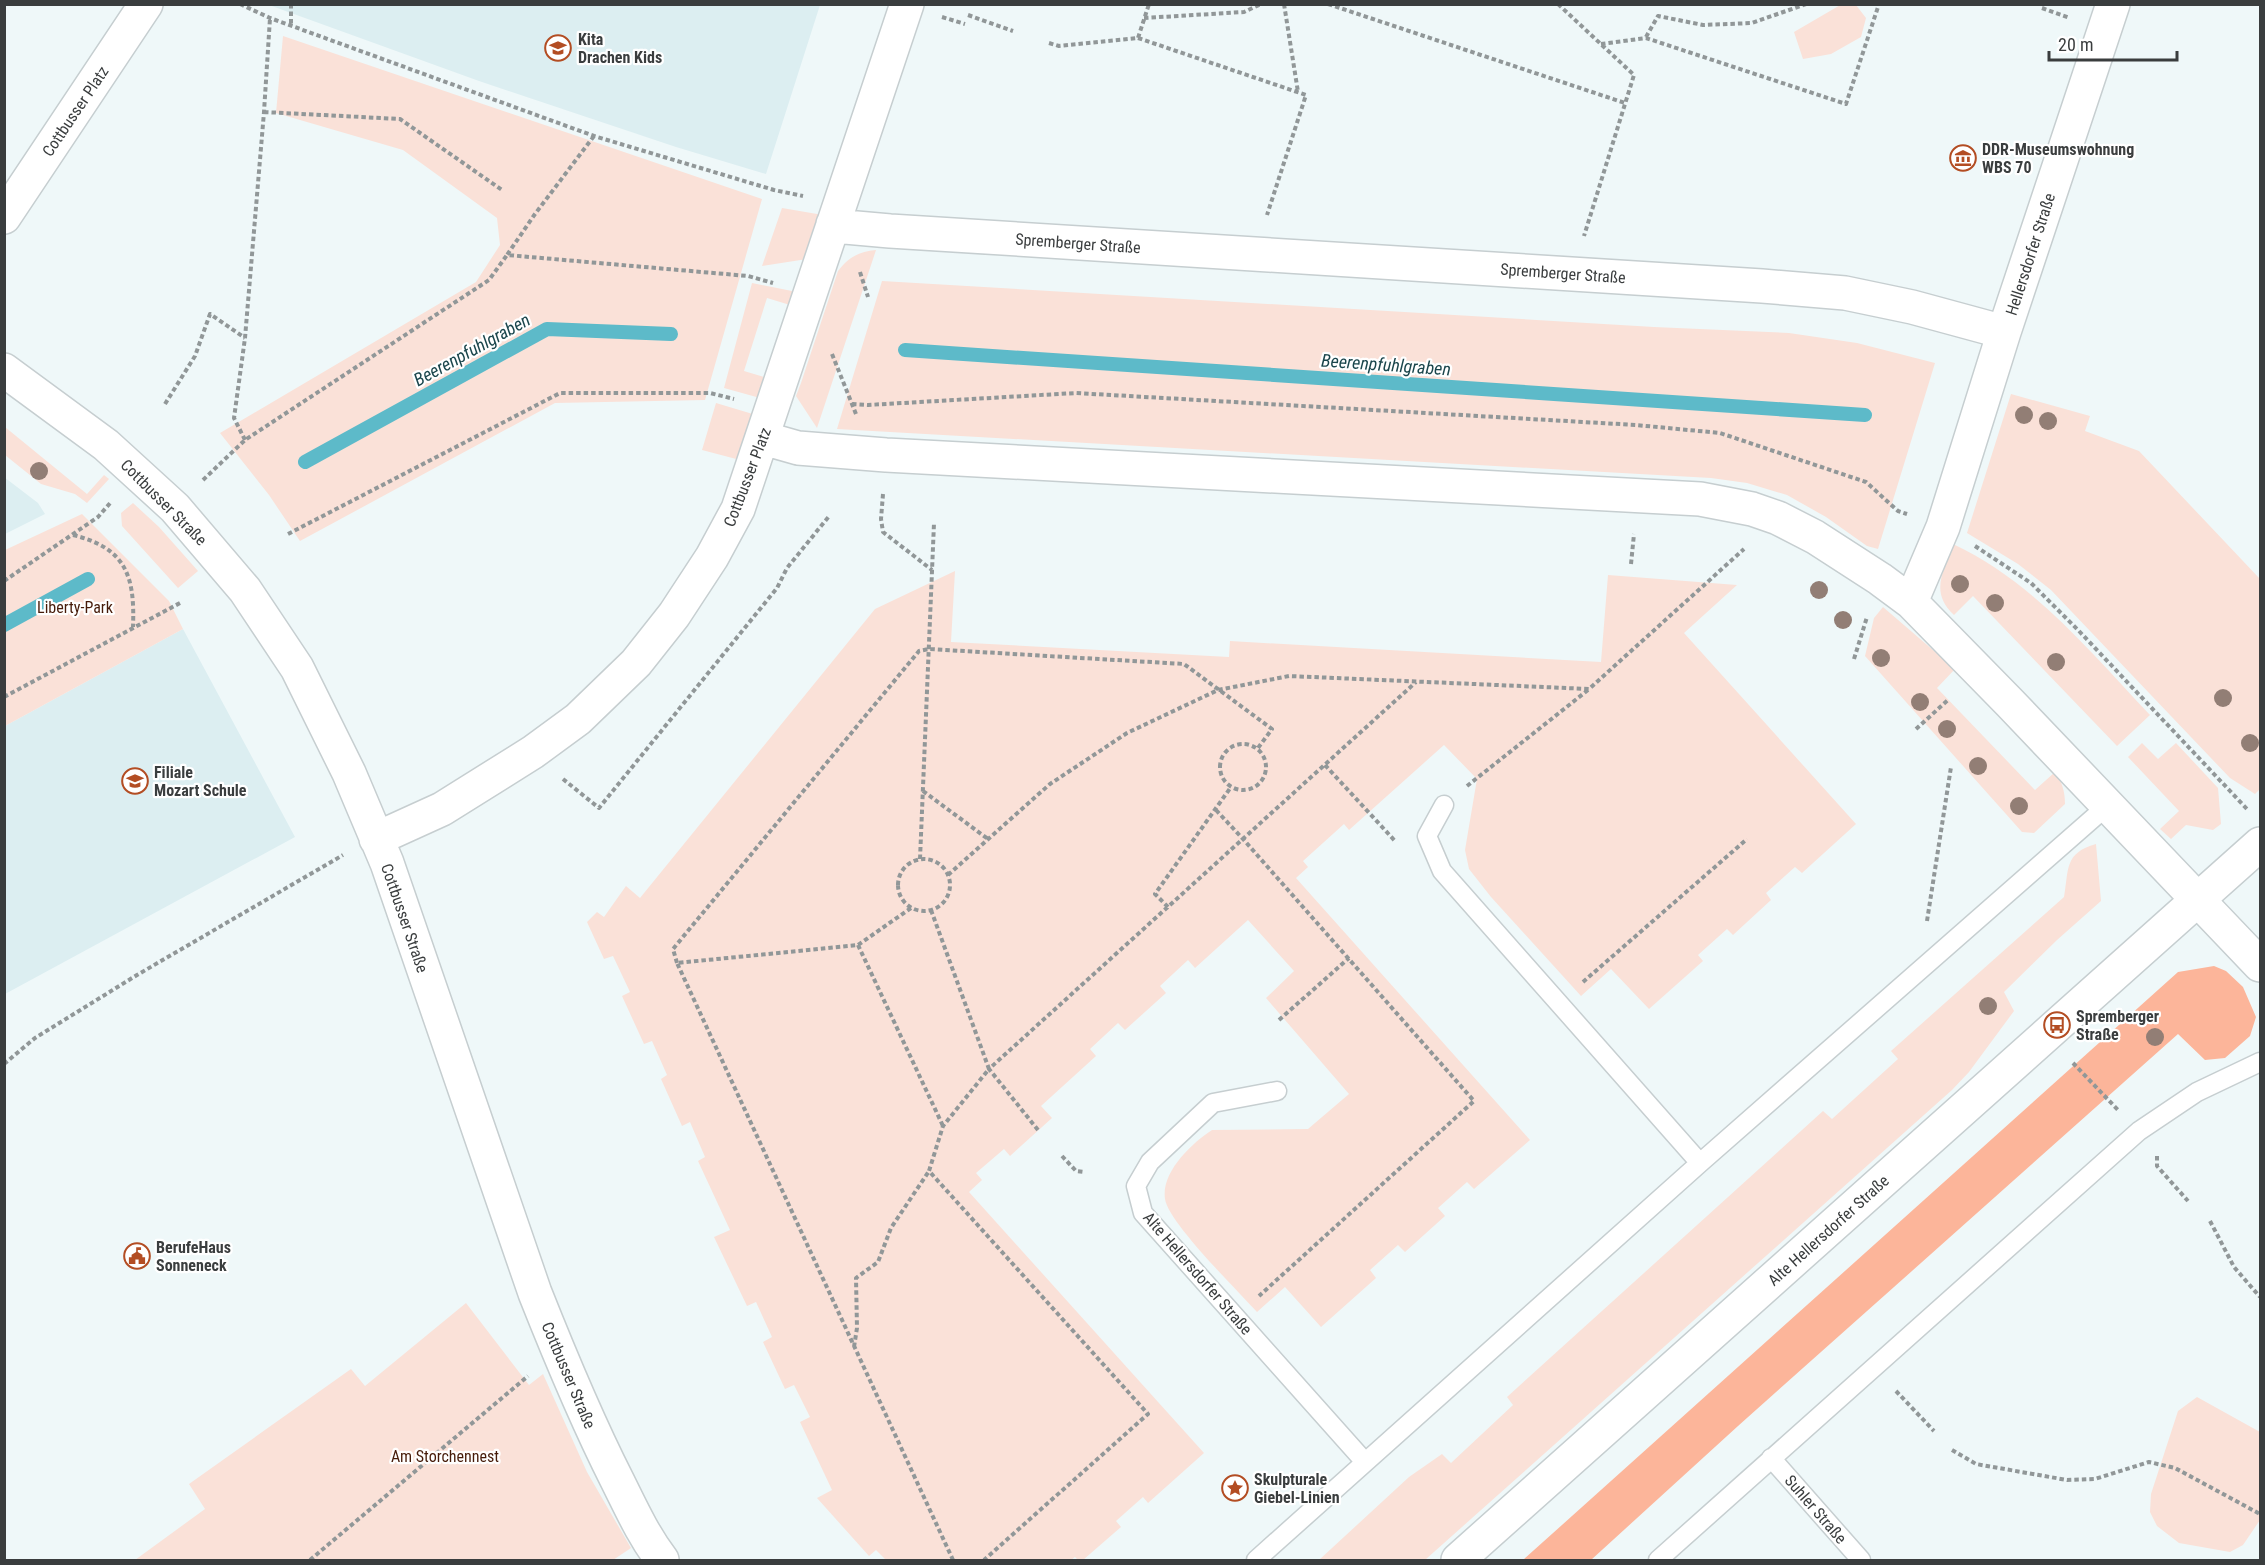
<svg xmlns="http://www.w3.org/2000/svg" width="2265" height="1565" viewBox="0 0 2265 1565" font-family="'Roboto Condensed',sans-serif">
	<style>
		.built { fill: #dceef1 }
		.green { fill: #fae1d8 }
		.forest { fill: #fcb59a }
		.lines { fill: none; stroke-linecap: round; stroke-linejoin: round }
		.stream { stroke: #5dbac9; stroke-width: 14 }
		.lane-casing { stroke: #c6ced0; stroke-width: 21 }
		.street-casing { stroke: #c6ced0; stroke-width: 36 }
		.secondary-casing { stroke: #c6ced0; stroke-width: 36 }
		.path { stroke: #919798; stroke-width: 4; stroke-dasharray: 4.5 3; stroke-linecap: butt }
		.lane { stroke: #fff; stroke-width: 18 }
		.street { stroke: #fff; stroke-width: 33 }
		.secondary { stroke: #fff; stroke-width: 33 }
		.tree { fill: #927e75 }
		.labels { text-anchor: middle; stroke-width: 4.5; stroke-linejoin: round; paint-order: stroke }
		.poi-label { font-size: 16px; font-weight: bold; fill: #3a3d3e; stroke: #fff; text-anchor: start }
		.street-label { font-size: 16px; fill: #3a3d3e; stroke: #fff }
		.park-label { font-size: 16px; fill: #461b09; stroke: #fff }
		.water-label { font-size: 18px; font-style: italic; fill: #1b464c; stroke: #fff }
	</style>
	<rect width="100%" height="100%" fill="#eff8f9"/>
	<path class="built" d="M269 5H820L766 174 676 147 479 81Z
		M4 477 38 503 45 514 5 534Z
		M183 629 295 837 5 994V726Z"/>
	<path class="green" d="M1842 4 1856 5 1866 18 1861 37 1831 54 1803 59 1794 32Z
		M283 36 762 199 705 400 555 403 300 541 269 495 220 433 476 282 500 245 497 218 403 150 276 113Z
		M782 208 823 215 807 259 762 266Z
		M876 250 817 428 796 396 801 383 838 271C848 258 859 251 876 250Z
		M882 281 1654 327 1789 333 1857 343 1935 363 1878 549 1867 546 1826 517 1787 495 1747 483 1711 478 837 429Z
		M752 283 797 292 790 305 767 298 744 371 767 378 760 398 724 388Z
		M2011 394 2090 416 2085 431 2139 451 2260 579V789L2255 794 2230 778 2051 590 2018 564 1967 533Z
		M716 403 756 415 740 460 702 450Z
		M5 427 87 494 104 475 109 479 87 503 75 494 41 484 5 455Z
		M133 503 159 527 198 571 178 588 122 526 121 513Z
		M82 514 169 601 183 629 5 726V550Z
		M1953 544C2034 582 2090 652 2150 715L2117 746 1973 596 1954 615C1929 592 1944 571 1953 544Z
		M955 571 951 642 1229 657 1230 641 1601 662 1608 575 1737 585 1684 633 1856 824 1802 873 1795 867 1766 893 1771 900 1733 935 1727 929 1698 955 1703 961 1649 1009 1611 969 1581 996 1491 897 1469 869 1465 850 1477 779 1444 745 1349 830 1344 824 1303 861 1308 867 1296 878 1530 1140 1474 1189 1467 1182 1438 1208 1445 1216 1405 1252 1398 1245 1370 1270 1376 1278 1321 1327 1285 1287 1257 1312C1238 1291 1168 1222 1165 1199 1161 1172 1192 1143 1212 1130L1308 1129 1349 1094 1266 998 1294 971 1248 920 1195 968 1188 960 1160 986 1166 993 1125 1030 1118 1023 1090 1049 1096 1056 1041 1106 1052 1118 1010 1156 1004 1149 976 1173 982 1180 969 1192 1204 1453 1148 1503 1143 1497 1116 1521 1121 1527 1083 1560H1078L1075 1557 1071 1560H886L876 1550 869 1556 817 1498 832 1490 800 1422 810 1417 794 1385 785 1389 763 1342 772 1337 756 1302 747 1306 714 1237 730 1230 698 1161 705 1157 690 1122 682 1126 661 1079 667 1075 652 1041 644 1044 622 996 630 992 613 956 604 959 587 922 597 912 604 917 626 886 640 898 875 609Z
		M1883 607 1955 669 1937 688 2035 790 2055 772C2062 782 2065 791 2065 804L2034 833 2022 832 1865 656 1874 618Z
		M2142 743 2158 759 2176 743 2218 788 2221 824 2213 830 2186 825 2171 839 2160 829 2179 811 2128 757Z
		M2096 844 2101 901 2057 940 2004 992 2014 1011 1969 1072 1952 1090 1425 1560H1319L1409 1477 1442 1454 1451 1463 1513 1405 1507 1397 1823 1111 1832 1119 1898 1059 1891 1051 2064 897C2069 869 2064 853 2096 844Z
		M466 1303 529 1385 543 1374 587 1472 631 1548 613 1560H135L205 1509 189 1484 351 1369 365 1386Z
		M2197 1397 2260 1432V1520L2243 1545 2230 1552 2179 1543 2157 1526 2150 1512 2151 1494 2178 1411Z"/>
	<path class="forest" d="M2214 966 2226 971 2243 987 2256 1017 2250 1036 2225 1058 2205 1060 2178 1034 1738 1426 1591 1560H1523L2178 972Z"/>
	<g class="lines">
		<path class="stream" d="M905 350 1865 415
			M305 462 547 329 671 334
			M4 625 88 579"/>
		<g class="lane-casing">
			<path id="lane" d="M1444 805 1427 836 1442 871 1700 1163
				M1277 1091 1213 1103 1150 1162 1136 1186 1143 1213 1365 1462
				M1771 1458 1861 1560
				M1256 1560 1700 1163 2107 806
				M1658 1560 2139 1131 2197 1092 2260 1062"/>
		</g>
		<g class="street-casing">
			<path id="street" d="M4 217 146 4
				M833 224 845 227 890 231 1762 286 1845 293 1912 307 2004 332
				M4 370 106 445 175 508 245 590 297 668 349 773 387 863 535 1293C560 1356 586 1419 617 1480 631 1508 643 1535 662 1560
				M763 438 798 448 886 455 1700 499 1752 509 1778 518 1815 537 1880 579 1911 602 2010 703 2260 965
				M1911 602 1943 527 2004 332 2113 4
				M376 839 442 809 533 752 578 719 636 663 674 615 712 557 738 509 907 4"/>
		</g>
		<g class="secondary-casing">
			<path id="secondary" d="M1458 1560 2260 844"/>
		</g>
		<path class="path" d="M240 4 270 18 594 136 774 190 803 196
			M291 4V26
			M1284 4 1298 92
			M1328 4 1625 103
			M1558 4 1634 75 1584 236
			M2042 8 2070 18
			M968 15 1013 31
			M942 17 965 24
			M1144 18 1244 12 1261 4
			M1646 37 1658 16 1703 25 1752 23 1806 4
			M1138 38 1306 95 1267 215
			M1049 43 1059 46 1138 38 1149 4
			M1601 44 1646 38 1846 104 1879 4
			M264 112 400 119 502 190
			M594 136 535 214 507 255 748 276 773 283
			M860 272 868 297
			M832 354 856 414
			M165 404 195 356 210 314 245 338
			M852 404 868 405 1076 393 1636 425 1720 433 1866 482 1898 511 1907 514
			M245 440 234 418 245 338 264 112 270 18
			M203 480 245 440 489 280 507 255
			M883 494 881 519 883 532 932 570
			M288 534 560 393H710L734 399
			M73 535C126 548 135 576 133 627
			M1975 546 2031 583 2079 631 2247 809
			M1631 564 1634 534
			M4 581 98 517 111 502
			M1854 659 1867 617
			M4 697 180 603
			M1916 729 1948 700
			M1220 767a23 23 0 1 1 46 0a23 23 0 1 1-46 0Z
			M1325 765 1395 841
			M563 779 599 808 777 588 787 568 830 515
			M1467 786 1588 690
			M923 791 988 839
			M1216 810 1243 839 1474 1101 1259 1296
			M898 885a26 26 0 1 1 52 0a26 26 0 1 1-52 0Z
			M920 859 934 523
			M948 875 1050 784 1127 733 1218 690 1289 676 1589 689 1744 549
			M1168 907 1155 894 1231 787
			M911 908 858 945 677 963 953 1560
			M931 910 989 1069 943 1126 929 1171 1148 1414 984 1560
			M1927 921 1951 767
			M858 945 943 1126
			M677 963 673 949 919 651 929 649 1184 664 1272 729 1258 748
			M1583 982 1747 839
			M1279 1020 1349 958
			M2073 1063 2118 1110
			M4 1064 35 1038 137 975 343 855
			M1038 1130 989 1069 1416 682
			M1062 1156 1076 1171 1084 1172
			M2157 1156V1166L2188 1201
			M2210 1221 2234 1267 2260 1297
			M854 1347 857 1328 856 1278 878 1262 891 1228 929 1171
			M1896 1391 1934 1431
			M1952 1450 1976 1464 2067 1480 2095 1479 2149 1462 2175 1468 2260 1514
			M310 1560 528 1376"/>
		<use href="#lane" class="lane"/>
		<use href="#street" class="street"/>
		<use href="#secondary" class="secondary"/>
	</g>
	<g class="tree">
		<circle cx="2024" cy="415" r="9"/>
		<circle cx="2048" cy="421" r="9"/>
		<circle cx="39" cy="471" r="9"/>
		<circle cx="1960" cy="584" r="9"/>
		<circle cx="1819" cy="590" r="9"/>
		<circle cx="1995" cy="603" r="9"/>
		<circle cx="1843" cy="620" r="9"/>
		<circle cx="1881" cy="658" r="9"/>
		<circle cx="2056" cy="662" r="9"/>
		<circle cx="2223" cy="698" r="9"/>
		<circle cx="1920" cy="702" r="9"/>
		<circle cx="1947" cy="729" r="9"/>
		<circle cx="2250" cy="743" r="9"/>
		<circle cx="1978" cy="766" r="9"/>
		<circle cx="2019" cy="806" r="9"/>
		<circle cx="1988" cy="1006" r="9"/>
		<circle cx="2155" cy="1037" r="9"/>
	</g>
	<defs>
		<g id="school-ring" transform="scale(1.35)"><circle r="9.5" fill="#fff" stroke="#b34d23" stroke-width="1.5"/><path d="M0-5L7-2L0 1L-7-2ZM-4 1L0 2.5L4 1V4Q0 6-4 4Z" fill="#b34d23"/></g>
		<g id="museum-ring" transform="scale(1.35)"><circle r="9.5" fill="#fff" stroke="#b34d23" stroke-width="1.5"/><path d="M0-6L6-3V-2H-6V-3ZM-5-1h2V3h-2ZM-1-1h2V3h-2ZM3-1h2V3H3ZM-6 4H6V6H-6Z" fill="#b34d23"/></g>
		<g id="bus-ring" transform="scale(1.35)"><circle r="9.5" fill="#fff" stroke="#b34d23" stroke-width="1.5"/><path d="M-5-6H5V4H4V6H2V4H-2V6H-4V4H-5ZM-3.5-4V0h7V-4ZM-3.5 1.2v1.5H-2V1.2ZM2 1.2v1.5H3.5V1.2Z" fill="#b34d23"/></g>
		<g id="civic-ring" transform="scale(1.35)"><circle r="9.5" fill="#fff" stroke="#b34d23" stroke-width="1.5"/><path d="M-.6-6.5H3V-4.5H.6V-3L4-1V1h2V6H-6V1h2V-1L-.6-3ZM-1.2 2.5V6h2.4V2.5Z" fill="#b34d23"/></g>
		<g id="sight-ring" transform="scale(1.35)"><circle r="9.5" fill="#fff" stroke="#b34d23" stroke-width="1.5"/><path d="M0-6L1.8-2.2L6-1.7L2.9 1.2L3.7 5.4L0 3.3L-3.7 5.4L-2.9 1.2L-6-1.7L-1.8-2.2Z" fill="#b34d23"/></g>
	</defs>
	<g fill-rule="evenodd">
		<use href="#school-ring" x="558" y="48"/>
		<use href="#museum-ring" x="1963" y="158"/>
		<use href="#school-ring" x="135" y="781"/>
		<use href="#bus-ring" x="2057" y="1025"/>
		<use href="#civic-ring" x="137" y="1256"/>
		<use href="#sight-ring" x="1235" y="1488"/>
	</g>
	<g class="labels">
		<g class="poi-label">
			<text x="578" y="45">Kita<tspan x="578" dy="18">Drachen Kids</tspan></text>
			<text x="1982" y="155">DDR-Museumswohnung<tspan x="1982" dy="18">WBS 70</tspan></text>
			<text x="154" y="778">Filiale<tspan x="154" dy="18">Mozart Schule</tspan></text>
			<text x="2076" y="1022">Spremberger<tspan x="2076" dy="18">Straße</tspan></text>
			<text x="156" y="1253">BerufeHaus<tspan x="156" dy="18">Sonneneck</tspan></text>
			<text x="1254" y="1485">Skulpturale<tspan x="1254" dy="18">Giebel-Linien</tspan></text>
		</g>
		<g class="street-label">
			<text transform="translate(75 111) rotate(-56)" y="6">Cottbusser Platz</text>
			<text transform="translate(1078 243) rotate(4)" y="6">Spremberger Straße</text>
			<text transform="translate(2030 254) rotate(-72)" y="6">Hellersdorfer Straße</text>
			<text transform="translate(1563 273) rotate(4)" y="6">Spremberger Straße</text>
			<text transform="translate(747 477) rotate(-69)" y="6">Cottbusser Platz</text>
			<text transform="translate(164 502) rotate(45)" y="6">Cottbusser Straße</text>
			<text transform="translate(405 918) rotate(71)" y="6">Cottbusser Straße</text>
			<text transform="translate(1828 1230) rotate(-42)" y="6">Alte Hellersdorfer Straße</text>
			<text transform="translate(1198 1273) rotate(49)" y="6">Alte Hellersdorfer Straße</text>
			<text transform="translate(569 1375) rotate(67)" y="6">Cottbusser Straße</text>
			<text transform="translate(1816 1509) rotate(49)" y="6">Suhler Straße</text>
		</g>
		<g class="park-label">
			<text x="75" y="613">Liberty-Park</text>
			<text x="445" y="1462">Am Storchennest</text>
		</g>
		<g class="water-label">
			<text transform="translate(472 350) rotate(-29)" y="6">Beerenpfuhlgraben</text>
			<text transform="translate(1386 365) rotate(4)" y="6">Beerenpfuhlgraben</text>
		</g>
	</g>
	<rect width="2265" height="1565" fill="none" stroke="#3a3d3e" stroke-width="12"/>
	<path d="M2049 51v9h128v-9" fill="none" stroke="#3a3d3e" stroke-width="3"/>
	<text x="2058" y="51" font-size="18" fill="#3a3d3e" stroke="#ffffff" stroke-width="4.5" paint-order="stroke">20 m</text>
</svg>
